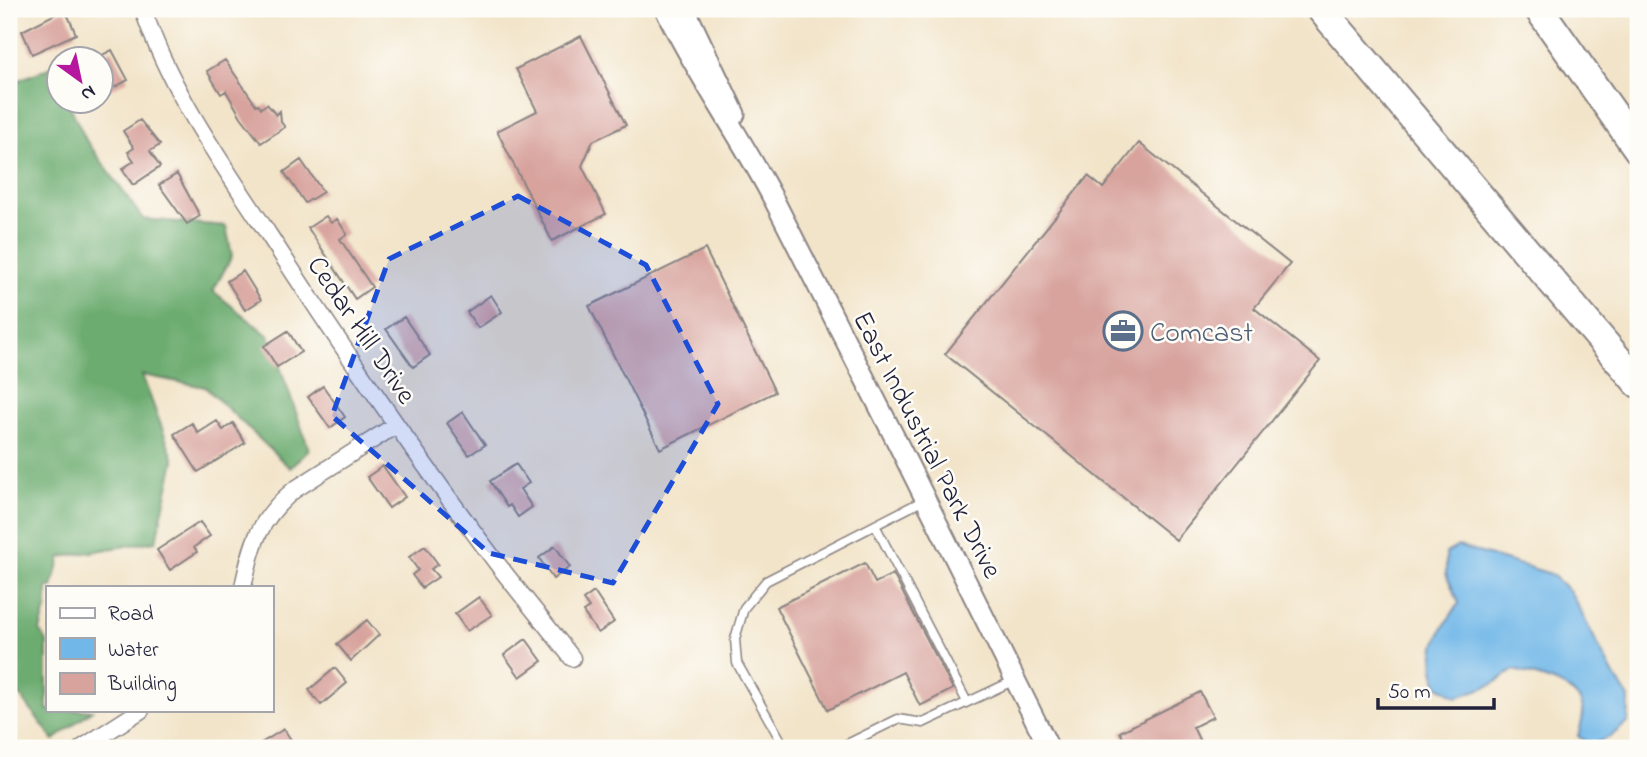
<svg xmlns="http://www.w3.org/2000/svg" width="1647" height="757" viewBox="0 0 1647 757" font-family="'Indie Flower',sans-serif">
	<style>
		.forest { fill: #6cac6f; stroke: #476755; stroke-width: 2 }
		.water { fill: #71b7e8; stroke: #4a6c92; stroke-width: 2 }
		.building { fill: #d8a39d }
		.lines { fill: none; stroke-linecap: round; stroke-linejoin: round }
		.service-casing { stroke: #8a8382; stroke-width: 11 }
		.minor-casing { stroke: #8a8382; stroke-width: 19 }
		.tertiary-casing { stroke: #8a8382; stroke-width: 23 }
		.motorway-casing { stroke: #8a8382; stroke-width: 32 }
		.service { stroke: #fff; stroke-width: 8 }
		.minor { stroke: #fff; stroke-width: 16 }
		.tertiary { stroke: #fff; stroke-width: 19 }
		.motorway { stroke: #fff; stroke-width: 28 }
		.marked { fill: #1d4ed8; fill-opacity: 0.2; stroke: #1d4ed8; stroke-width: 5; stroke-dasharray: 14 9; stroke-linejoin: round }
		.labels { text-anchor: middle; stroke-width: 5; stroke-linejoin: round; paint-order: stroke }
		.street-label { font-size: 28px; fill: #22223b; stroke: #fdfcf7 }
		.service-label { font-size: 28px; fill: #4e5e75; stroke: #fdfcf7; text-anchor: start }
	</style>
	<rect width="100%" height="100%" fill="#fdfcf7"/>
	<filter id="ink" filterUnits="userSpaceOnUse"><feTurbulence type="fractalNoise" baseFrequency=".0143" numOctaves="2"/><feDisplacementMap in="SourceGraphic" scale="14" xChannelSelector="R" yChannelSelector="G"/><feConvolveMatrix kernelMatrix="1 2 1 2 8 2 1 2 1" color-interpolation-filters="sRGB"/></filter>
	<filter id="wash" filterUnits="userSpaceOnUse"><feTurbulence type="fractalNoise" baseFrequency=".00686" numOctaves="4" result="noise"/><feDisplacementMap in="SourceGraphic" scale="28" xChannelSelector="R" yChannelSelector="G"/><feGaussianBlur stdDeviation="1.57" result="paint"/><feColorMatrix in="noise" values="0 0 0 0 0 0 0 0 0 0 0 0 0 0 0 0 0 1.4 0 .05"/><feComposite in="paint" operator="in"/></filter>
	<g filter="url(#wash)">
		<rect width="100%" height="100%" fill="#f2e4c9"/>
		<path class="forest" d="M51 67 59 84 60 102H68L86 140 143 219 226 226 232 256 213 291 269 336 309 449 290 468 205 387 142 375 174 460 156 541 61 557 52 587H47V606L40 631 47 642V710H92L54 740 9 681V84Z"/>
		<path class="water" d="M1458 546 1551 574 1570 591 1614 676 1629 698 1628 722 1610 737 1591 745 1578 736C1580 728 1584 717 1583 709 1579 684 1534 676 1514 670L1491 685 1457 697 1438 686C1426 647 1439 634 1459 603L1446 574V553Z"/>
		<g id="blocks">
			<path class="building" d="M65 9 76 34 32 54 22 31Z
				M581 36 626 125 593 141 582 166 606 214 552 241 497 131 537 111 516 69Z
				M112 50 128 80 106 92 102 84V55Z
				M225 60 256 105 258 104 261 108 267 104 276 115 280 111 281 122 285 127 261 143 241 117 226 91 221 94 207 71Z
				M140 120 160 145 150 151 160 167 133 185 122 169 134 161 128 152 134 148 123 131Z
				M1139 143 1290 264 1254 308 1320 361 1176 540 945 354 1088 176 1103 188Z
				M301 160 323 192 305 203 284 172Z
				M177 174 200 216 187 224 159 185Z
				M326 216 331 223 337 219 347 234 340 239 372 287 355 299 308 228Z
				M705 249 775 392 660 449 589 306Z
				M243 271 261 300 245 310 227 281Z
				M491 295 502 312 478 328 467 312Z
				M404 317 430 355 413 367 386 329Z
				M288 331 301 352 277 367 264 346Z
				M323 386 345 417 330 428 308 397Z
				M463 412 485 445 469 455 447 423Z
				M217 421 223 430 233 423 245 443 198 472 174 434 192 423 198 433Z
				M516 464 529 483 520 489 532 507 518 517 510 505 507 507 490 481Z
				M383 466 405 497 389 508 367 477Z
				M200 522 210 536 194 547 197 552 170 570 157 550Z
				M425 546 438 564 431 569 438 577 422 588 412 575 418 570 409 557Z
				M555 546 570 567 553 579 539 558Z
				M865 563 875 583 893 574 953 689 920 706 903 672 828 710 776 607Z
				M594 592 614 622 598 633 583 612 589 608 583 600Z
				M479 597 492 615 467 631 455 614Z
				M367 620 379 635 351 661 337 644Z
				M526 639 542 661 520 677 504 655Z
				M335 668 347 683 321 705 309 690Z
				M1200 692 1213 717 1193 727 1203 748H1128L1120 732Z
				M284 729 296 748H253Z"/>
		</g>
	</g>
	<g filter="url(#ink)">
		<use href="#blocks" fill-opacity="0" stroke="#8a8382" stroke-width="2"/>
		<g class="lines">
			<g class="service-casing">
				<path id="service" d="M875 525 967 702
					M818 748 784 746 737 663 735 639 744 608 766 581 926 499
					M839 748 898 719 923 723 1015 680"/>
			</g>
			<g class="minor-casing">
				<path id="minor" d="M143 9C170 91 222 163 269 235 342 348 418 459 499 566 523 597 548 627 572 658
					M243 587C252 544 258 520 294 490L396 425
					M82 748 141 710"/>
			</g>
			<g class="tertiary-casing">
				<path id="tertiary" d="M665 9C697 76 741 136 775 202L898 444 1049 748
					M685 9 735 114"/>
			</g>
			<g class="motorway-casing">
				<path id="motorway" d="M1321 9 1638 383
					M1539 9 1638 149"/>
			</g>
			<use href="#service" class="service"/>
			<use href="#minor" class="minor"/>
			<use href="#tertiary" class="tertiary"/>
			<use href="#motorway" class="motorway"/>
		</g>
	</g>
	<path class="marked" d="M518 196 646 265 718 404 613 583 489 553 332 416 389 259Z"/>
	<defs>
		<g id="office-ring" transform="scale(2.0125)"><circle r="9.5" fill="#fdfcf7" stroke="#5c6f8a" stroke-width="1.5"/><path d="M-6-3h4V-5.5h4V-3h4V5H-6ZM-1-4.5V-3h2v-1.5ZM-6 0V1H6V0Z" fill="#5c6f8a"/></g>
	</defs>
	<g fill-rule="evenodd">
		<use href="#office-ring" x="1123" y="331"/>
	</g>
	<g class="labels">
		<g class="street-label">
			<text transform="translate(363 329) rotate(56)" y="10">Cedar Hill Drive</text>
			<text transform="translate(929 444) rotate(63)" y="10">East Industrial Park Drive</text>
		</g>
		<g class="service-label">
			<text x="1150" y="341">Comcast</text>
		</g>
	</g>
	<rect width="1647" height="757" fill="none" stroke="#fdfcf7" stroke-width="35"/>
	<rect x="46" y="586" width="228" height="126" fill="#fdfcf7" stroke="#a5a5ac" stroke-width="2"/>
	<rect x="60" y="608" width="35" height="10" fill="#ffffff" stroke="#a5a5ac" stroke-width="2"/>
	<text x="108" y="620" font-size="21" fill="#22223b">Road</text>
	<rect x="60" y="638" width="35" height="21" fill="#71b7e8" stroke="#a5a5ac" stroke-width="2"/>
	<text x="108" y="656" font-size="21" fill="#22223b">Water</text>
	<rect x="60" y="673" width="35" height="21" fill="#d8a39d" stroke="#a5a5ac" stroke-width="2"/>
	<text x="108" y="690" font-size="21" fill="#22223b">Building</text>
	<g transform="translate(80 80) rotate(147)"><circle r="33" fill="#fdfcf7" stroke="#a5a5ac" stroke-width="2"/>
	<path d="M0-5L12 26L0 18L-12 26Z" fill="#b5179e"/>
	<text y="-10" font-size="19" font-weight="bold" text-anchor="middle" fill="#22223b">N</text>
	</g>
	<path d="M1378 698v10h116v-10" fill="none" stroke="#22223b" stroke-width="3.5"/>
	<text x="1388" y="698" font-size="21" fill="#22223b" stroke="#fdfcf7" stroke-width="5" paint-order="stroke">50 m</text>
</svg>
